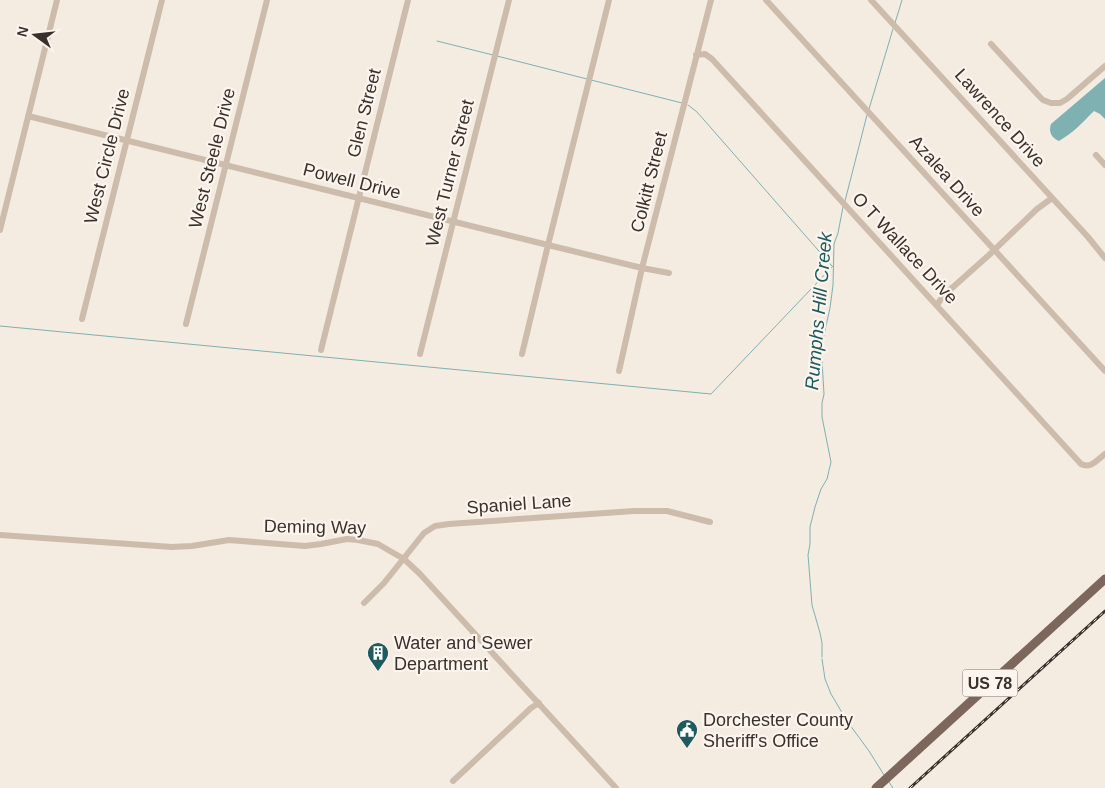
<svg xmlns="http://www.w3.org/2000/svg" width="1105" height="788" viewBox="0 0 1105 788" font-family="Arial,sans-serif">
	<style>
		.water { fill: #7fb0b2 }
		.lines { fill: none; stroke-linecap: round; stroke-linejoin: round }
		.stream { stroke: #7fb0b2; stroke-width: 1 }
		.minor { stroke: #cdbbac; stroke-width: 6 }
		.major { stroke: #7d675c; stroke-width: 9 }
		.rail-casing { stroke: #3b302b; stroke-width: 3 }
		.rail { stroke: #fbf5ee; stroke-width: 1; stroke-dasharray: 4; stroke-linecap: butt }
		.labels { text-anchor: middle; stroke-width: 4.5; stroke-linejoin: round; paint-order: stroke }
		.shield { fill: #fbf5ee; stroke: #756b66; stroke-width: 1 }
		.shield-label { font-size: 16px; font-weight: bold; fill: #3b302b }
		.street-label { font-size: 18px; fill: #3b302b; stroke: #fbf5ee }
		.poi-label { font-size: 18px; fill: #3b302b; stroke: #fbf5ee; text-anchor: start }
		.water-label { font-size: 19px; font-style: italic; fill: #1f5a5e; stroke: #fbf5ee }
	</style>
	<rect width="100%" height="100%" fill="#f4ebe1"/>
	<path class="water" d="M1105 78V119L1100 114 1094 111C1083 122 1073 133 1059 141 1052 138 1048 132 1051 124Z"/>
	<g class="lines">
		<path class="stream" d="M895 23 902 0
			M437 41 493 55
			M497 56 587 79
			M591 80 682 103
			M688 105 697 112 832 266
			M869 109 893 29
			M845 201 867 115
			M0 326 711 394 833 266
			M822 657V643L820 633 812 605 808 555 810 544V527L815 507 821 489 827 479 831 462 822 417V403L824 394 822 361V344L830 308 833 285 834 244 838 233 843 207
			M822 659 825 679 831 694 847 721 869 751 884 775
			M889 782 893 788"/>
		<path class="minor" d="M766 0 1105 371
			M871 0 1088 237 1105 258
			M991 44 1039 96 1043 100 1051 103H1060L1067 99 1105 66
			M696 55 705 54 712 59 1081 464C1091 469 1097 460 1105 454
			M28 116 548 245 642 268 669 273
			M1096 155 1105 165
			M0 230 57 0
			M937 305 943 296 989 255 1037 209 1052 198
			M82 319 162 0
			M186 324 267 0
			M321 350 408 0
			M420 354 509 0
			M522 354 548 245 609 0
			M619 371 642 268 711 0
			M0 535 172 547 192 546 229 540 305 546 321 544 347 539 358 540 378 544 390 551 404 559 420 574 616 788
			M364 603 384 583 424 533 435 526 449 524 634 511H667L710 522
			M453 781 531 708 539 703"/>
		<path class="major" d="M876 788 1105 579"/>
		<g class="rail-casing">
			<path id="rail" d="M910 788 1105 611"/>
		</g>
		<use href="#rail" class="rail"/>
	</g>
	<defs>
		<g id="building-pin" transform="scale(1.125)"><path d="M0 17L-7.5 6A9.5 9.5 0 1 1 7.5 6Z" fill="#1f5a5e" stroke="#fbf5ee"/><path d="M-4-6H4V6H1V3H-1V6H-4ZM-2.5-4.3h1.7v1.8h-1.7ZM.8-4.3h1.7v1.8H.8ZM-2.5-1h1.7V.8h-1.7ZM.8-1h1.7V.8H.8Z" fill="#fff"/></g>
		<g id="civic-pin" transform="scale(1.125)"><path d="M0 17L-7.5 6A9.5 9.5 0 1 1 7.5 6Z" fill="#1f5a5e" stroke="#fbf5ee"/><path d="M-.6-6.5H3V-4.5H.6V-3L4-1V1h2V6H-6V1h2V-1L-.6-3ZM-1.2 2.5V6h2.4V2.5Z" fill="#fff"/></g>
	</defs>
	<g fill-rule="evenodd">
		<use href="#building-pin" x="378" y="653"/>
		<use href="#civic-pin" x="687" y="730"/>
	</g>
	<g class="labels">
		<rect class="shield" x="962.5" y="669.5" width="55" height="27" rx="4"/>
		<g class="shield-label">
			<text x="990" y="689">US 78</text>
		</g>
		<g class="street-label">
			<text transform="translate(364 113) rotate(-76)" y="6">Glen Street</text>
			<text transform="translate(1000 118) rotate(48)" y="6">Lawrence Drive</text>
			<text transform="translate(107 156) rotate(-76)" y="6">West Circle Drive</text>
			<text transform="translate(212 158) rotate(-76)" y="6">West Steele Drive</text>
			<text transform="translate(450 173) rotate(-76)" y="6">West Turner Street</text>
			<text transform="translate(947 176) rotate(48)" y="6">Azalea Drive</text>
			<text transform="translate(352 181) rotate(14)" y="6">Powell Drive</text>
			<text transform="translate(649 182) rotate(-76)" y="6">Colkitt Street</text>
			<text transform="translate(905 248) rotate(47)" y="6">O T Wallace Drive</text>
			<text transform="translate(519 504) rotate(-4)" y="6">Spaniel Lane</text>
			<text transform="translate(315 527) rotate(1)" y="6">Deming Way</text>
		</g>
		<g class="poi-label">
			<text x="394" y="649">Water and Sewer<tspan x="394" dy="21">Department</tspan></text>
			<text x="703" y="726">Dorchester County<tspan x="703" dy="21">Sheriff's Office</tspan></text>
		</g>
		<g class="water-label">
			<text transform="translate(818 311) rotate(-85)" y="7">Rumphs Hill Creek</text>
		</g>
	</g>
	<g transform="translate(35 35) rotate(285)" stroke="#fbf5ee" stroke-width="4" paint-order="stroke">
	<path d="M0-4L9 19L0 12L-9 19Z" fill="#3b302b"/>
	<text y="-8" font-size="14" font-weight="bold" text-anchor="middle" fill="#3b302b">N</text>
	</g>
</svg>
